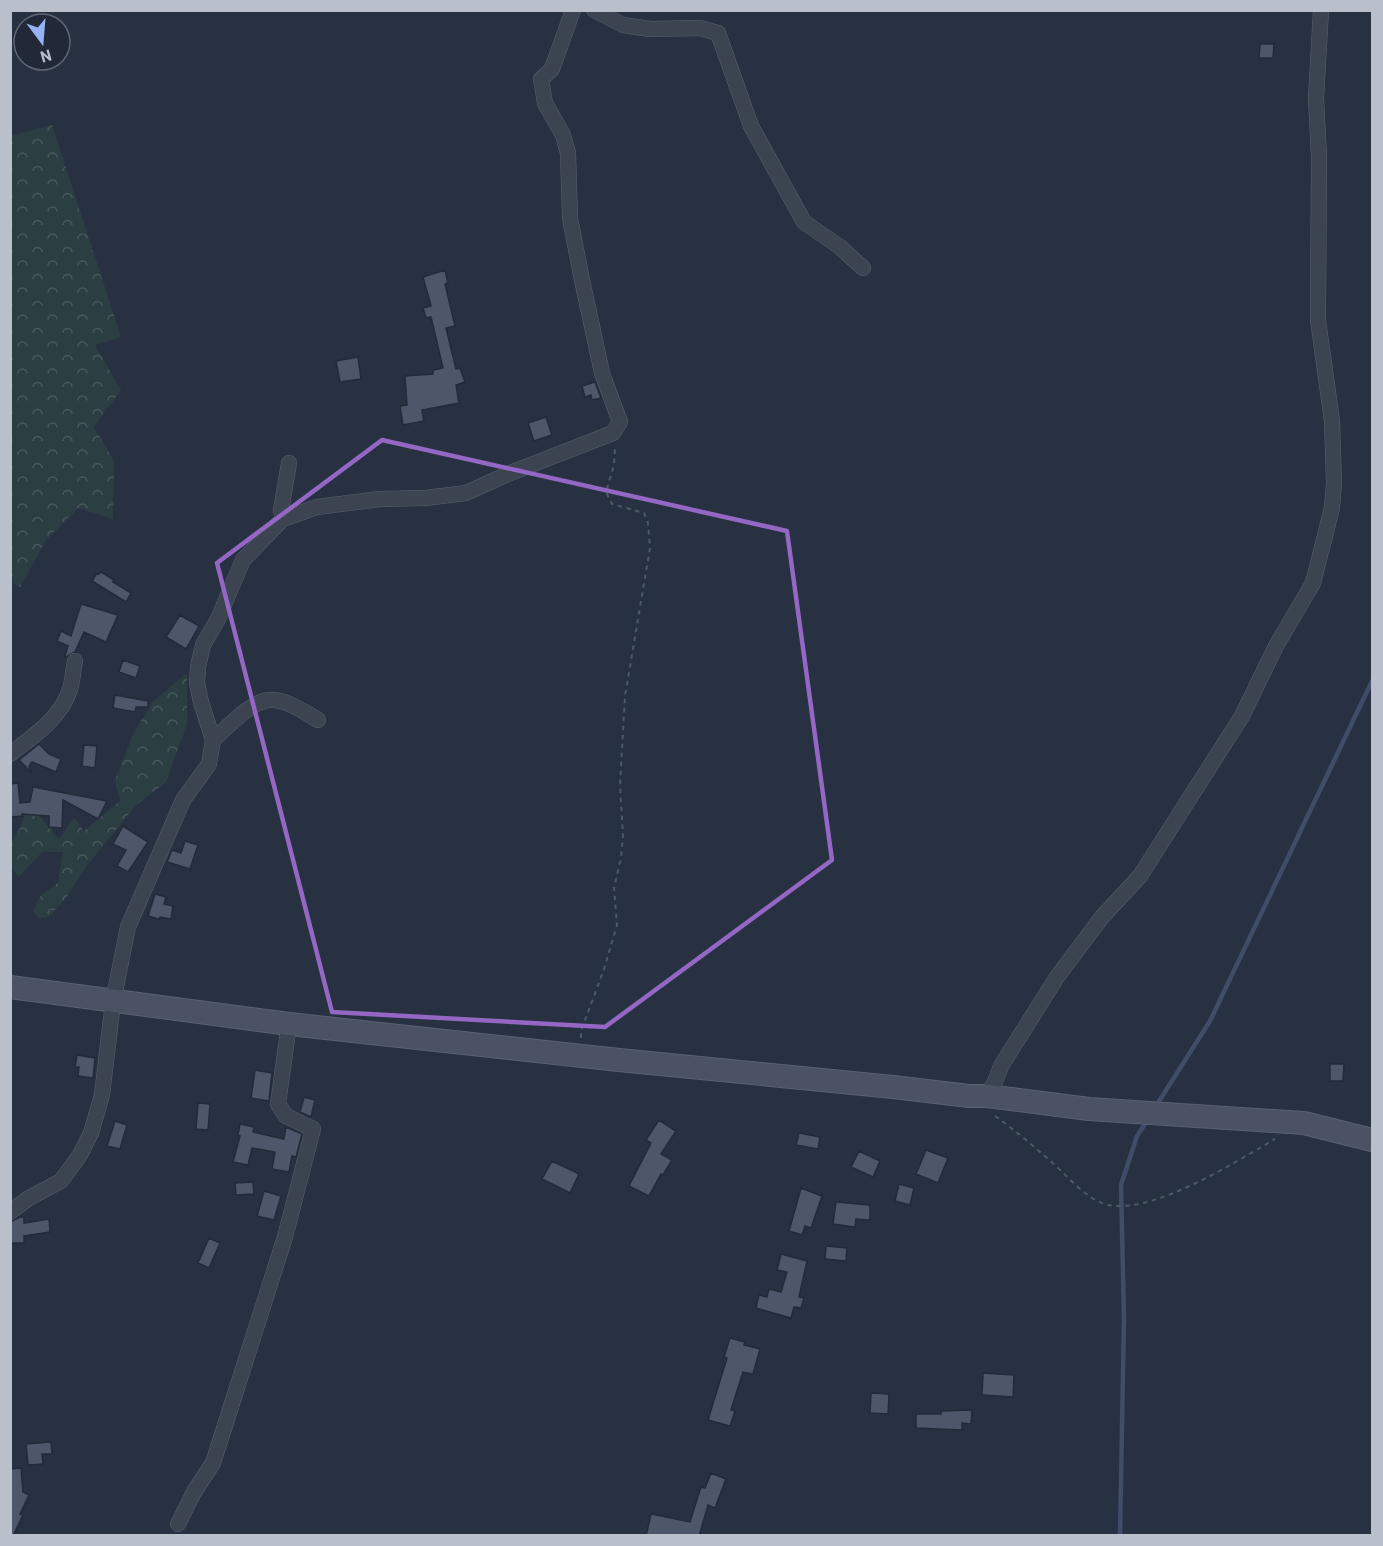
<svg xmlns="http://www.w3.org/2000/svg" width="1383" height="1546" viewBox="0 0 1383 1546" font-family="Barlow,sans-serif">
	<style>
		.forest { fill: url(#forest-crowns) }
		.lines { fill: none; stroke-linecap: round; stroke-linejoin: round }
		.stream { stroke: #3f4d69; stroke-width: 4.5 }
		.building { fill: #4e576a; stroke: #232a39; stroke-width: 1.5 }
		.minor-casing { stroke: #5a616f; stroke-width: 16 }
		.secondary-casing { stroke: #5a616f; stroke-width: 24 }
		.path { stroke: #4a5c61; stroke-width: 2; stroke-dasharray: 4.5 4.5; stroke-linecap: butt }
		.minor { stroke: #3c4351; stroke-width: 15 }
		.secondary { stroke: #4b5264; stroke-width: 22 }
		.marked { fill: none; stroke: #9467c4; stroke-width: 4.5; stroke-linejoin: round }
	</style>
	<defs>
		<pattern id="forest-crowns" width="20" height="18" patternUnits="userSpaceOnUse" patternTransform="scale(1.5)"><rect width="20" height="18" fill="#2b3f43"/><path d="M2 6a3 3 0 1 1 6 0M12 15a3 3 0 1 1 6 0" fill="none" stroke="#48595d"/></pattern>
	</defs>
	<rect width="100%" height="100%" fill="#283141"/>
	<path class="forest" d="M52 125 121 337 95 345 121 390 94 427 114 461 113 519 78 508 46 540 20 587 10 581 11 136Z
		M187 673V724L166 782 137 804 85 868 66 898 49 917 38 918 33 911 41 895 58 883 63 852H42L19 877 11 868 10 843 19 830 29 804 59 839 74 818 84 831 120 801 115 780 135 730 154 701Z"/>
	<g class="lines">
		<path class="stream" d="M1156 1106 1210 1021 1372 681
			M1120 1536 1124 1318 1121 1185 1137 1136 1147 1121"/>
	</g>
	<path class="building" d="M1260 44H1274L1273 58H1259Z
		M445 270 448 283 445 284 455 326 446 328 456 369 460 368 465 382 456 385 459 403 422 410 424 421 403 425 400 406 407 405 405 376 433 374V370L443 368 431 317 426 318 423 308 431 306 423 277Z
		M358 357 361 379 340 382 336 361Z
		M595 382 601 398 592 400 591 395 585 397 582 386Z
		M546 417 552 435 534 441 528 423Z
		M101 572 114 580 113 582 131 593 126 602 92 581 97 573 99 574Z
		M81 604 118 615 106 642 84 632 75 652 66 657 65 656 68 646 57 641 61 631 71 636Z
		M180 615 199 626 186 649 166 637Z
		M123 660 140 666 136 678 119 672Z
		M115 695 148 701V707H136L135 712 113 708Z
		M39 744 49 754 61 759 56 772 32 762 29 766 32 773 19 760Z
		M84 745 97 746 95 768 82 766Z
		M18 783 20 803 30 802 33 787 107 801 98 819 63 800 62 828 49 827V816L22 814V816L10 817V784Z
		M123 826 148 842 128 872 117 866 126 850 113 844Z
		M185 841 198 845 190 869 167 862 172 850 181 853Z
		M155 894 166 897 164 904 173 906 171 919 160 917 159 919 148 916Z
		M77 1055 95 1058 93 1078 78 1076 79 1067H75Z
		M1330 1064H1344L1343 1081H1330Z
		M255 1070 272 1073 269 1101 251 1098Z
		M304 1097 315 1100 311 1117 300 1112Z
		M198 1103 210 1104 208 1130 196 1129Z
		M659 1120 676 1131 661 1154 672 1160 663 1175 661 1174 649 1196 629 1186 651 1143 646 1140Z
		M115 1121 127 1125 120 1149 107 1146Z
		M240 1124 254 1127 253 1132 284 1139 286 1127 302 1134 296 1157 292 1156 289 1172 272 1169 275 1152 252 1148 248 1165 233 1162 240 1136 238 1135Z
		M799 1133 820 1137 818 1149 796 1145Z
		M926 1150 948 1158 938 1183 916 1174Z
		M859 1151 880 1161 873 1177 851 1167Z
		M552 1161 579 1174 570 1193 542 1179Z
		M253 1182 254 1194 236 1195 235 1183Z
		M899 1184 914 1188 910 1205 895 1201Z
		M801 1188 822 1196 811 1228 805 1226 802 1235 789 1231Z
		M264 1191 281 1196 274 1220 257 1216Z
		M836 1202 870 1205V1220L856 1219 855 1227 833 1224Z
		M20 1217H24V1223L49 1219 50 1232 24 1236V1243H10V1222Z
		M209 1238 220 1243 209 1268 198 1263Z
		M826 1246 847 1248 846 1261 825 1259Z
		M781 1254 807 1261 799 1297 804 1298 801 1308 794 1307 791 1318 756 1308 759 1295 767 1297 769 1289 781 1292 787 1272 777 1270Z
		M730 1338 745 1342 744 1345 760 1349 753 1374 743 1372 731 1410 735 1411 730 1426 708 1420 727 1358 724 1357Z
		M983 1373 1014 1375 1013 1397 982 1395Z
		M871 1393 889 1394 888 1414 870 1413Z
		M972 1410 971 1424 962 1423V1430L916 1428V1414H941V1411Z
		M51 1442 52 1454H42L43 1464 28 1465 26 1444Z
		M21 1468 23 1492 29 1495 20 1514 23 1515 13 1536H10V1469Z
		M711 1473 726 1479 715 1508 708 1505 699 1536H646L651 1514 690 1522 701 1487 705 1488Z"/>
	<g class="lines">
		<g class="minor-casing">
			<path id="minor" d="M594 10 623 25 650 29 700 28 718 33 751 126 804 222 840 247 863 268
				M283 519 281 510 289 463
				M213 740C227 728 252 700 270 700 287 699 304 712 318 720
				M10 754C33 737 62 717 70 689 73 680 73 670 75 661
				M987 1096 995 1082 1001 1066 1057 977 1102 917 1140 876 1242 716 1276 646 1313 583 1332 508 1334 483 1332 421 1318 320 1319 156 1316 98 1321 10
				M10 1212 29 1198 61 1181 80 1155 91 1133 102 1095 113 1002 128 927 183 800 209 764 213 740 201 702 197 683 198 667 203 645 218 619 243 560 283 519 317 507 380 499 425 498 466 493 510 473 613 433 620 422 602 373 581 275 570 218 568 153 563 135 545 103 541 79 552 69 573 10
				M178 1524 194 1492 213 1463 285 1237 313 1129 286 1116 278 1104 289 1024"/>
		</g>
		<g class="secondary-casing">
			<path id="secondary" d="M10 987 289 1024 619 1060 893 1087 969 1096H987L1089 1109 1304 1123 1372 1140"/>
		</g>
		<path class="path" d="M581 1038V1031L604 969 617 925 614 888 621 858 623 835 620 785 625 696 650 548 648 523 644 513 612 504 606 492 614 465 615 448
			M995 1116C1016 1131 1036 1148 1056 1166 1069 1178 1084 1196 1102 1203 1145 1220 1237 1161 1275 1139"/>
		<use href="#minor" class="minor"/>
		<use href="#secondary" class="secondary"/>
	</g>
	<path class="marked" d="M382 440 787 531 832 860 605 1027 332 1012 217 563Z"/>
	<rect width="1383" height="1546" fill="none" stroke="#b9bfcb" stroke-width="24"/>
	<g transform="translate(42 42) rotate(164)"><circle r="28" fill="#212837" stroke="#5e6472" stroke-width="1.5"/>
	<path d="M0-4.5L10 22L0 15L-10 22Z" fill="#96b2f3"/>
	<text y="-9" font-size="16" font-weight="bold" text-anchor="middle" fill="#b9bfcb">N</text>
	</g>
</svg>
